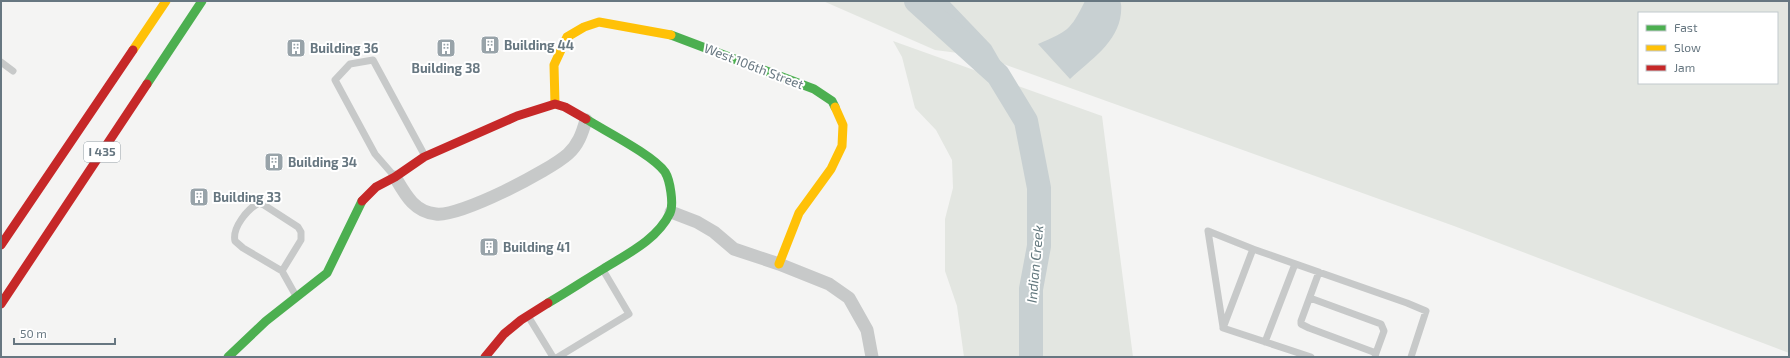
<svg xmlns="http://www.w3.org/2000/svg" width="1790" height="358" viewBox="0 0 1790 358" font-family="'Exo 2',sans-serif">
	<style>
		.green { fill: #e3e6e1; fill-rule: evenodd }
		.water { fill: #c8d0d2 }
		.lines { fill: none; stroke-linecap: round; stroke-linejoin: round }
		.river { stroke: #c8d0d2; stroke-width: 24 }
		.lane { stroke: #c7c9c9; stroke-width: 7 }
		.street { stroke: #c7c9c9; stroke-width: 13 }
		.fast { stroke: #4caf50; stroke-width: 9 }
		.slow { stroke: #ffc107; stroke-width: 9 }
		.jam { stroke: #c62828; stroke-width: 9 }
		.labels { text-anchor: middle; stroke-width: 4; stroke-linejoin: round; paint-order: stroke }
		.shield { fill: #fff; stroke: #95a0a7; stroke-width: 1 }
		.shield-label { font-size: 12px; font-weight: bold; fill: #677781 }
		.poi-label { font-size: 13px; font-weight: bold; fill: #677781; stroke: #fff; text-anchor: start }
		.street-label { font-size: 13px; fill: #677781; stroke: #fff }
		.water-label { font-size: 14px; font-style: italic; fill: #63787e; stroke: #fff }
	</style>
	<rect width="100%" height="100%" fill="#f4f4f3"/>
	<path class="green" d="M823 1H1789V353L1454 226 981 56 935 50ZM1639 13H1777V83H1639Z
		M893 41 1102 116 1133 357H964L957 306 945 271V219L953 188 952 160 936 130 915 108 902 57Z"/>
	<path class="water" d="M904 1H949L991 45 1002 64 981 56 932 27Z
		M1085 1H1120C1122 5 1121 9 1121 13 1118 43 1090 60 1070 79L1038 44C1068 31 1070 31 1085 1Z"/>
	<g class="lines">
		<path class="river" d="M916 1 998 75 1026 121 1039 188V246L1031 289V357"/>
		<path class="lane" d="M1 62 13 71
			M395 177 375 154 335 80 350 64 373 60 425 156
			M282 271 301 240V232L298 227 264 205 259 203C247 209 232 228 235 241L243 248 282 271 296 296
			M1319 272 1301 321V324L1309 328 1376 353 1375 357
			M1310 298 1381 324 1384 331 1376 353
			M528 316 553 357
			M1223 327 1208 231 1253 249
			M1265 342 1295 264
			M558 357 629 314 603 270
			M1311 357 1223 328 1253 249 1407 303 1426 311 1411 357"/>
		<path class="street" d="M395 177C405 194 414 212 436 214 460 217 549 171 568 154 578 145 582 134 586 120
			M671 212 697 222 714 232 734 249 779 264 829 284 849 298 867 330 872 357"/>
		<path class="fast" d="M671 35 814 89 832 101 835 107
			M147 84 202 1
			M548 303C567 292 585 280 603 269 627 254 657 240 670 213 674 204 670 180 665 172 653 155 605 131 586 119
			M228 357 266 321 327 273 362 201"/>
		<path class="slow" d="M133 50 166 1
			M555 104 554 65 567 37 584 27 599 22 671 35
			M779 264 799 213 831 169 842 146 843 125 835 107"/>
		<path class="jam" d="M362 201 376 187 395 177 424 157 517 116 555 104 565 107 586 119
			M1 245 133 50
			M1 304 147 84
			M485 357 504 334 521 320 548 303"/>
	</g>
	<defs>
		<g id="building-square" transform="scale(1)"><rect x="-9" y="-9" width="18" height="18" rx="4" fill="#98a3a9" stroke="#fff"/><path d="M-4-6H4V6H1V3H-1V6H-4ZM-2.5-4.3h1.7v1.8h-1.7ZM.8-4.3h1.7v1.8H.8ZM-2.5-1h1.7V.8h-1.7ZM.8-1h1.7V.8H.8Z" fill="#fff"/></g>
	</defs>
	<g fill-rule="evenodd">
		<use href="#building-square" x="490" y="45"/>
		<use href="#building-square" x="296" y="48"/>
		<use href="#building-square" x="446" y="48"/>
		<use href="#building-square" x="274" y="162"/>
		<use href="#building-square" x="199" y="197"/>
		<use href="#building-square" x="489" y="247"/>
	</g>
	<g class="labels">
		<rect class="shield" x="84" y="142" width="36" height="20" rx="3"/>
		<g class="shield-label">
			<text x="102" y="156">I 435</text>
		</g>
		<g class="poi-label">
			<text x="504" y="50">Building 44</text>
			<text x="310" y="53">Building 36</text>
			<text x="446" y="73" text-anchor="middle">Building 38</text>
			<text x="288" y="167">Building 34</text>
			<text x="213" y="202">Building 33</text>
			<text x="503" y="252">Building 41</text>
		</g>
		<g class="street-label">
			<text transform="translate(754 66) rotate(21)" y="5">West 106th Street</text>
		</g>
		<g class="water-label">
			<text transform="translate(1035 264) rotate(-85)" y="5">Indian Creek</text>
		</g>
	</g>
	<rect width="1790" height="358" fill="none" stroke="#677781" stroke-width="4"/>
	<rect x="1638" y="12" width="140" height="72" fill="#ffffff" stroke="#c2c9cd"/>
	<rect x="1646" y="25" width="20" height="6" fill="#4caf50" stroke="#c2c9cd"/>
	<text x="1674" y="32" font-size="12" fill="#677781">Fast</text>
	<rect x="1646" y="45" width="20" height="6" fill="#ffc107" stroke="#c2c9cd"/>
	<text x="1674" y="52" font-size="12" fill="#677781">Slow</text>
	<rect x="1646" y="65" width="20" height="6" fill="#c62828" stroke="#c2c9cd"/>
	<text x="1674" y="72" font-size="12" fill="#677781">Jam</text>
	<path d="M14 338v6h101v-6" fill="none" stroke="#677781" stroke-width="2"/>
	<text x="20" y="338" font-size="12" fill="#677781" stroke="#ffffff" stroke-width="3" paint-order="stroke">50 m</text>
</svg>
